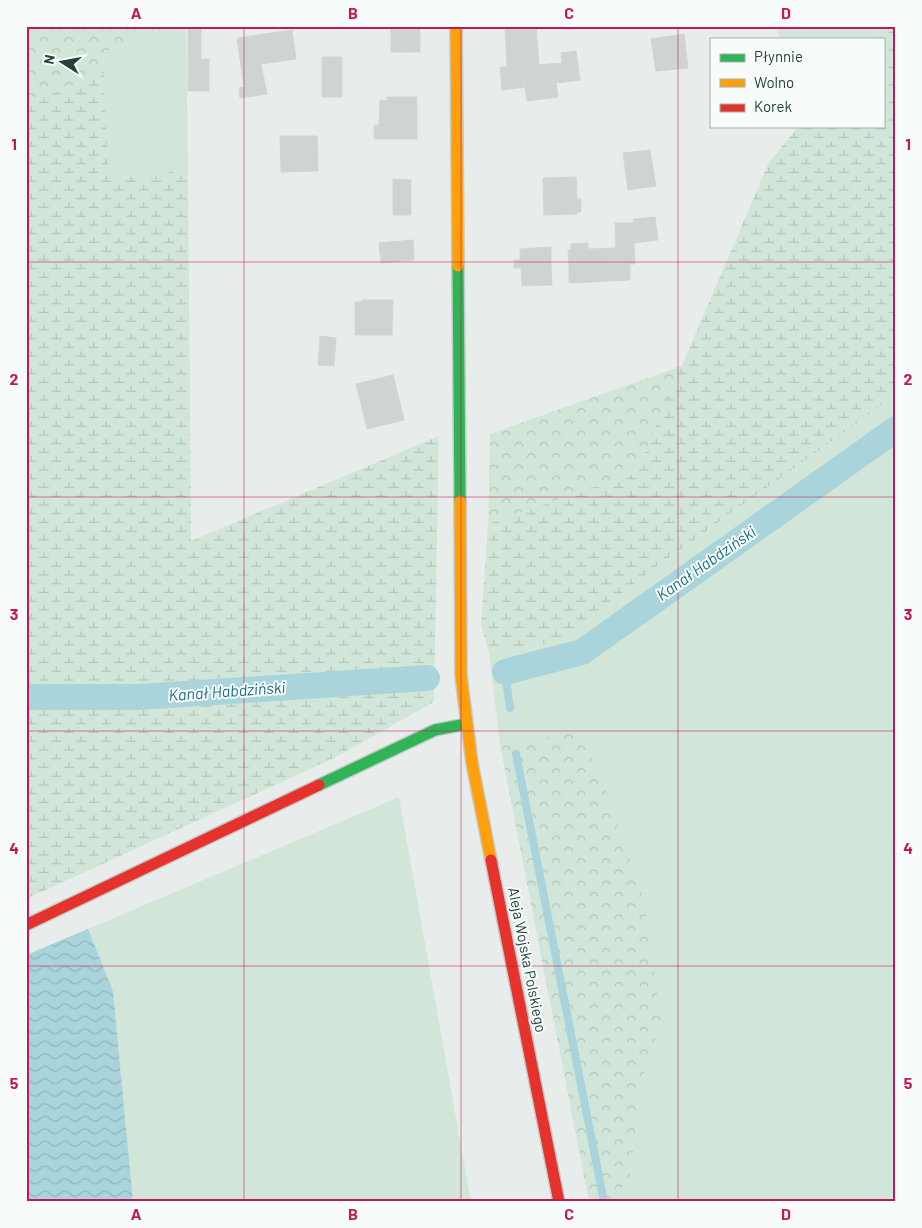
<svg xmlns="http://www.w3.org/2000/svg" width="922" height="1228" viewBox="0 0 922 1228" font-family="Barlow,sans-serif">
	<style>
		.green { fill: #d1e6d8 }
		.forest { fill: url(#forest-crowns) }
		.wetland { fill: url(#wetland-marsh) }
		.water { fill: url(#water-waves) }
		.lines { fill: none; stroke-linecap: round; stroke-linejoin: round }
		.stream { stroke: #a9d4db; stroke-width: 8 }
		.canal { stroke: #a9d4db; stroke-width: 26 }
		.building { fill: #cfd4d2; stroke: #d1d6d4 }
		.fast-casing { stroke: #c3cbc8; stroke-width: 14 }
		.slow-casing { stroke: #c3cbc8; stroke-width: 14 }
		.jam-casing { stroke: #c3cbc8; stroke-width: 14 }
		.fast { stroke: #30b455; stroke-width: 11 }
		.slow { stroke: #ff9f0a; stroke-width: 11 }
		.jam { stroke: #e5322d; stroke-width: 11 }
		.grid { fill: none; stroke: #c2185b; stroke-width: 1; stroke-opacity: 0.55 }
		.labels { text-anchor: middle; stroke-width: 4; stroke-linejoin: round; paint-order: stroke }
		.street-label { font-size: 15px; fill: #24423a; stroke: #f7fbf9 }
		.water-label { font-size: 16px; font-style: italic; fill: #1c6f80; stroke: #f7fbf9 }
		.neatline { fill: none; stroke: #c2185b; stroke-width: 2 }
		.grid-label { font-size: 16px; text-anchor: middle; font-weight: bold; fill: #c2185b }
	</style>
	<defs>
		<pattern id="forest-crowns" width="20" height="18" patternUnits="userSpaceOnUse" patternTransform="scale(1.25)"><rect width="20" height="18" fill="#d1e6d8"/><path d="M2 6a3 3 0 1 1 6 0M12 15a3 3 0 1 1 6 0" fill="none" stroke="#b3c6ba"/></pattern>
		<pattern id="wetland-marsh" width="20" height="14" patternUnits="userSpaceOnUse" patternTransform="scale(1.25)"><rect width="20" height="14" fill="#d1e6d8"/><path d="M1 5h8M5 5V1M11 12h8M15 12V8" fill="none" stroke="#b3c6ba"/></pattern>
		<pattern id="water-waves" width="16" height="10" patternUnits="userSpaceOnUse" patternTransform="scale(1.25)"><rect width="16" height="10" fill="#a9d4db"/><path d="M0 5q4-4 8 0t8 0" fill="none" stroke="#91b7bd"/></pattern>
	</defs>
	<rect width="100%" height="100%" fill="#e8edeb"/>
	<path class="green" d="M170 26H186L188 170 107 180 103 53Z
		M777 26H880L870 39H779Z
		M896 395V1202H613L630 1176 641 1085 661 1021 577 733 500 745 489 652 561 641 653 569Z
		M399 797 471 1202H133L113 991 88 929Z"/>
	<path class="forest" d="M26 26H170L103 53 104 74 26 103Z
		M684 365 636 473 488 524 490 434Z
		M577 732 599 770 643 896 661 1021 641 1085 630 1176 613 1202H589L500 745Z"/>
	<path class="wetland" d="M880 26H896V395L653 569 561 641 489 652 481 625 488 524 636 473 769 162 799 126H883V39H870Z
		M104 74 108 180 188 170 191 541 439 436 434 702 332 759 26 899V103Z"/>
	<path class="water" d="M88 929 113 991 133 1202H26V955Z"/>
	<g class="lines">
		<path class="stream" d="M505 672 510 708
			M516 754 604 1202"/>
		<path class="canal" d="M505 672 582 652 896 429
			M26 697H139L427 678"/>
	</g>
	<path class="building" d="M188 26H201V59H209V91H188Z
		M391 26H403V52H391Z
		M403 26H420V52H403Z
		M505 26H536L539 65 525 66V87L502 90 500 67H507Z
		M292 30 296 59 261 64 267 94 240 98 239 88 244 87 237 38Z
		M684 34 688 68 656 71 651 39Z
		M576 51 580 80 525 87V66L562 63 561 53Z
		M322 57H342V97H322Z
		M556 83 558 97 527 101 525 87Z
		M387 97H417V139H374V125H379L380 100 387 101Z
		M280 136H317L318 171 281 172Z
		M650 150 656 186 628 190 623 153Z
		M576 177 577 199H581V212H577V214L544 215 543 178Z
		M393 179 411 180V215H393Z
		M655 217 658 240 634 243 635 264H616L615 223H634L633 219Z
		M413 240 414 260 381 263 379 243Z
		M588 243V249L616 248V264L569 266 568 250H571V244Z
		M551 247V267L514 268V260H520V249Z
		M630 264V280L569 283V266Z
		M551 267 552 285 522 286 521 268Z
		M362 300H393L392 335H355V302H362Z
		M320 336 336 338 334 366 318 365Z
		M393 375 398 395 361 404 356 384Z
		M398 395 404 420 367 429 361 404Z"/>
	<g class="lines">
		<g class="fast-casing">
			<path id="fast" d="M458 266 460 501
				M319 785 435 730 466 724"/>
		</g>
		<g class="slow-casing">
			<path id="slow" d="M456 26 458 266
				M460 501 461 676 472 763 491 860"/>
		</g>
		<g class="jam-casing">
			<path id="jam" d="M491 860 559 1202
				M26 925 319 785"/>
		</g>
		<use href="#fast" class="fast"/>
		<use href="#slow" class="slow"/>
		<use href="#jam" class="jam"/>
	</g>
	<path class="grid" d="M244 26V1202M461 26V1202M678 26V1202M26 262H896M26 497H896M26 731H896M26 966H896"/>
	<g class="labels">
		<g class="street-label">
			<text transform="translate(527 960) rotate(79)" y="5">Aleja Wojska Polskiego</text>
		</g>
		<g class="water-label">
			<text transform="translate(706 563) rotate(-35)" y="6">Kanał Habdziński</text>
			<text transform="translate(227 691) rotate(-4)" y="6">Kanał Habdziński</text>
		</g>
	</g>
	<rect width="922" height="1228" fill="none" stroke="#f7fbf9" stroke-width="55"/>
	<rect x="710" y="38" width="175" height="90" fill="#f7fbf9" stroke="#a3b1ad"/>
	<rect x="720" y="54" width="25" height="8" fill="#30b455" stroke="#a3b1ad"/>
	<text x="754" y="62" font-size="15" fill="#24423a">Płynnie</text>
	<rect x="720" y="79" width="25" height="8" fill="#ff9f0a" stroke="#a3b1ad"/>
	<text x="754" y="88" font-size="15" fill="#24423a">Wolno</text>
	<rect x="720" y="104" width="25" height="8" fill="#e5322d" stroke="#a3b1ad"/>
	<text x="754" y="112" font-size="15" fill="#24423a">Korek</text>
	<g transform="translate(62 62) rotate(281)" stroke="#f7fbf9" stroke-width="4" paint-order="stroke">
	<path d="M0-4L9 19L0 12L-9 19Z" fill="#24423a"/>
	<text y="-8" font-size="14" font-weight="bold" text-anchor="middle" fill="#24423a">N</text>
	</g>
	<rect x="28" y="28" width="866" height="1172" class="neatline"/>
	<g class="grid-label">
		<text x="136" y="19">A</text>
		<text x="353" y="19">B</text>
		<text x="569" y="19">C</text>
		<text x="786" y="19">D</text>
		<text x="14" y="150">1</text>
		<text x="908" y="150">1</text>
		<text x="14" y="385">2</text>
		<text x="908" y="385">2</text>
		<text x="14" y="620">3</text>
		<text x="908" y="620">3</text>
		<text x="14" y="854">4</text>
		<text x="908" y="854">4</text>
		<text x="14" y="1089">5</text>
		<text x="908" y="1089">5</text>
		<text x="136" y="1220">A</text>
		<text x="353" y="1220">B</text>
		<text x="569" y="1220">C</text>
		<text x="786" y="1220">D</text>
	</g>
</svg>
